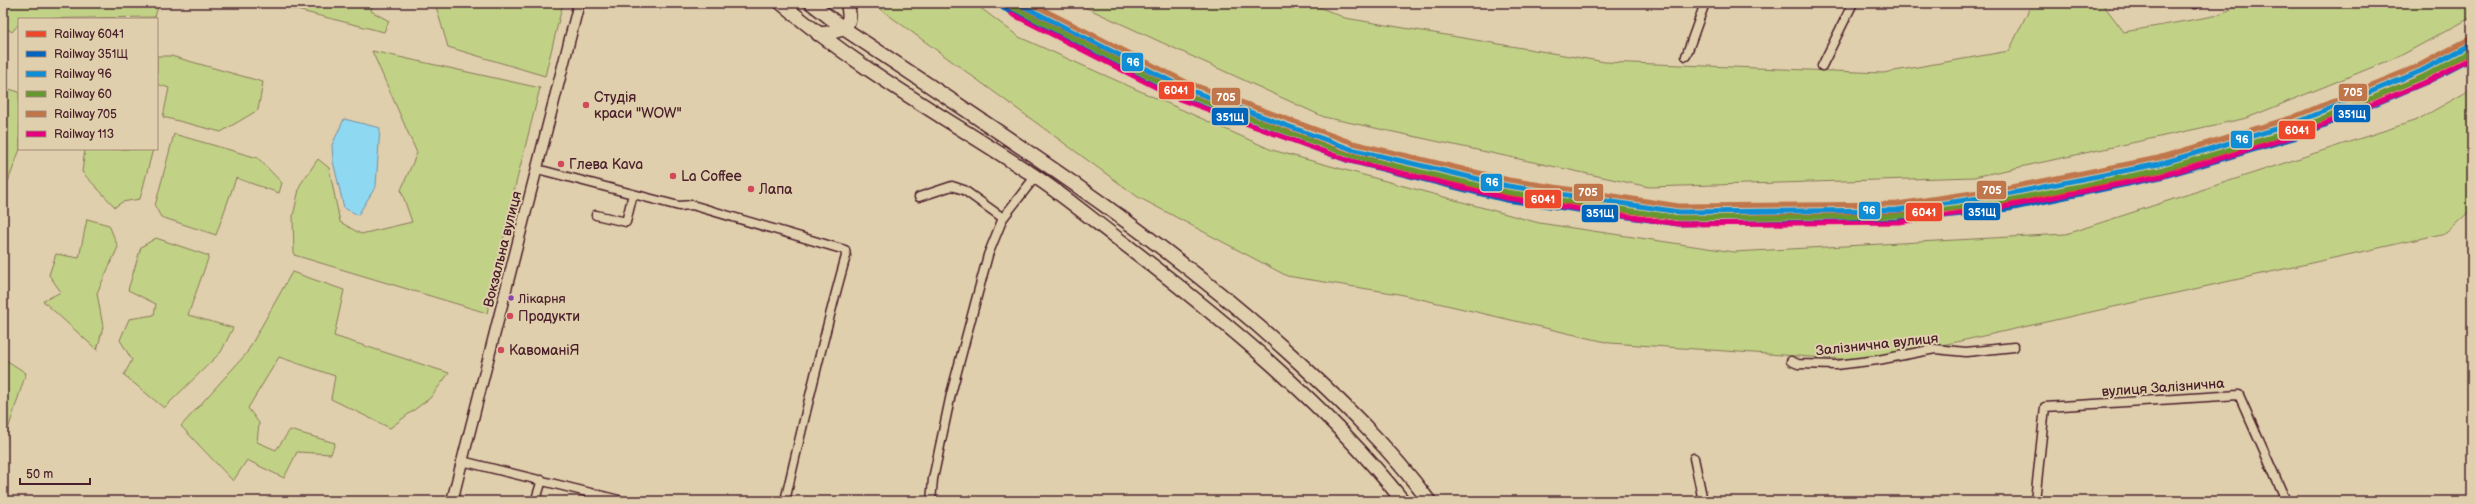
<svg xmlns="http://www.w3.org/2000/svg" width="2475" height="504" viewBox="0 0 2475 504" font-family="'Balsamiq Sans',sans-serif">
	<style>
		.green { fill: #c1d286; stroke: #867858 }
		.water { fill: #8fd8f1; stroke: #738ea2 }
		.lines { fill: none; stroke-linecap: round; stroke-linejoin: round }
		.minor-casing { stroke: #4a1f2b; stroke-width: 11 }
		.tertiary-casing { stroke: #4a1f2b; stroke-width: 13 }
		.trunk-casing { stroke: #4a1f2b; stroke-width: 16 }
		.minor { stroke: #e0cfac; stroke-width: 8 }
		.tertiary { stroke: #e0cfac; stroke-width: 10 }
		.trunk { stroke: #e0cfac; stroke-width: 13 }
		.rail-1-casing { stroke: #e0cfac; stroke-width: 8 }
		.rail-2-casing { stroke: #e0cfac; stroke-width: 8 }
		.rail-3-casing { stroke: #e0cfac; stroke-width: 8 }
		.rail-4-casing { stroke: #e0cfac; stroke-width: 8 }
		.rail-5-casing { stroke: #e0cfac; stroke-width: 8 }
		.rail-6-casing { stroke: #e0cfac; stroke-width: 8 }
		.rail-1 { stroke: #ee482b; stroke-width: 5 }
		.rail-2 { stroke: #0065bd; stroke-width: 5 }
		.rail-3 { stroke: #0f8ed5; stroke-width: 5 }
		.rail-4 { stroke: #65982e; stroke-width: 5 }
		.rail-5 { stroke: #c0764b; stroke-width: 5 }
		.rail-6 { stroke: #e5007d; stroke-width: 5 }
		.poi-dot { fill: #d1495b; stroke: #e0cfac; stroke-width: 1.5 }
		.bus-dot { fill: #8e44ad; stroke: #e0cfac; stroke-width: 1.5 }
		.labels { text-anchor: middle; stroke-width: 4; stroke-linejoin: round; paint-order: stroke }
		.bus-label { font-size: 13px; fill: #4a1f2b; stroke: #e0cfac; text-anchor: start }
		.poi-label { font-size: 14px; fill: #4a1f2b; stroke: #e0cfac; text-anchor: start }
		.street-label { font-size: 14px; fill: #4a1f2b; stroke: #e0cfac }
		.line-badge { stroke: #e0cfac; stroke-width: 1.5 }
		.badge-label { font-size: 11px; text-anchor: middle; font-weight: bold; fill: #fff }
	</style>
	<rect width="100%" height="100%" fill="#e0cfac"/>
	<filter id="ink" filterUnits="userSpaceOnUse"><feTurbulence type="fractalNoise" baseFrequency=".025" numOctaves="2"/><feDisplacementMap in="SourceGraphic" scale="8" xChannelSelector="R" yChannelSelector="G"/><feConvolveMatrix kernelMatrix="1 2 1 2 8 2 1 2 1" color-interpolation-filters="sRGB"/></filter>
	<g filter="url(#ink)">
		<path class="green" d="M12 3H159L155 17 19 19V24L12 32 3 26V18Z
			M269 3H373L371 11 389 21 384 32Z
			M435 3H563L545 76 448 47Z
			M872 3H974L1019 37 1272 150 1539 223 1734 252 2066 234 2417 120 2472 89V209L2446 233 1947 344 1854 360 1610 343 1399 294 1287 276 1138 197Z
			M1076 3H1310L1345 18 1605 62 1883 73 2009 51 2032 3H2102L2124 32 2214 16 2246 3H2472V17L2400 56 2247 118 1974 177 1649 187 1324 117Z
			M372 51 540 88 513 195 487 313 294 255 293 216 300 185 318 159 329 168 340 222 361 234 412 222 401 190 417 153Z
			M157 56H171L263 82 258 110 221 132 163 117 169 88 157 84Z
			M9 89 19 92 20 149 3 195V108Z
			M174 134 258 158 282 183 279 193 236 178 216 235 161 217 155 206Z
			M85 149H153L140 199 122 202 115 207 82 172Z
			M87 219 109 225 118 247 97 293 103 327 97 350 43 301 61 292 49 275 56 254 79 258Z
			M156 238 209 256 188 315 233 328 221 352 164 408 124 375 132 360 120 340 129 319 154 315 156 304 128 290 141 247Z
			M292 272 344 290 334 336 449 373 430 398 390 428 331 399 335 376 279 357 248 408 259 423 257 442 276 450 290 430 335 443 331 454 297 452 284 478 247 460 233 481 181 426 246 354Z
			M3 358 26 373 3 445Z"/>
		<path class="water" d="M344 119 380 128 376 186 358 215 344 208 333 161 332 145Z"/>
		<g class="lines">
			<g class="minor-casing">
				<path id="minor" d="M2195 4 2196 3
					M1686 56 1705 3
					M1822 66 1853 3
					M537 169 679 206 692 205 845 250 846 256C823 337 804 419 785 501
					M919 197 952 186 964 190 1003 218
					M596 215 626 222 633 194
					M1791 361 1798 364 1836 365 1878 360 1935 349 1966 352 2014 347
					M1694 458 1703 501
					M462 461 623 501
					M537 496 542 480
					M931 501 933 479 951 394 988 255 1003 218 1035 177
					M2035 501 2045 407 2239 395 2286 501"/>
			</g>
			<g class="tertiary-casing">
				<path id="tertiary" d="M452 501 579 3"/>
			</g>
			<g class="trunk-casing">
				<path id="trunk" d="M781 3C858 69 948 119 1033 175 1065 196 1095 222 1126 245 1225 321 1325 403 1403 501
					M811 3 843 28C997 131 1154 230 1291 355 1340 400 1389 447 1429 501
					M818 34C839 32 855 30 847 3"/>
			</g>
			<use href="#minor" class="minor"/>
			<use href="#tertiary" class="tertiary"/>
			<use href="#trunk" class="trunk"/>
			<g class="rail-1-casing">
				<path id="rail-1" d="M1006 3 1182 93 1348 154 1507 194 1678 218 1897 215 2008 203 2160 171 2295 131 2425 76 2472 52"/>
			</g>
			<g class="rail-2-casing">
				<path id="rail-2" d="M1003 8 1179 98 1346 160 1506 200 1678 224 1897 221 2009 209 2161 177 2297 137 2427 82 2472 59"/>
			</g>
			<g class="rail-3-casing">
				<path id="rail-3" d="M1017 3 1184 88 1351 149 1508 186 1679 212 1897 210 2007 194 2159 164 2293 124 2421 71 2472 44"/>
			</g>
			<g class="rail-4-casing">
				<path id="rail-4" d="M1014 8 1181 93 1349 155 1507 192 1679 218 1898 216 2008 200 2160 170 2295 130 2423 77 2472 51"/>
			</g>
			<g class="rail-5-casing">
				<path id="rail-5" d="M1030 3 1186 82 1353 143 1509 180 1679 206 1897 204 2006 188 2158 158 2291 118 2418 66 2469 39"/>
			</g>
			<g class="rail-6-casing">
				<path id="rail-6" d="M1012 14 1179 99 1347 160 1506 198 1679 224 1899 222 2009 206 2161 176 2298 135 2426 82 2472 58"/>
			</g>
			<use href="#rail-1" class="rail-1"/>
			<use href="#rail-2" class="rail-2"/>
			<use href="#rail-3" class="rail-3"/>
			<use href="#rail-4" class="rail-4"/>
			<use href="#rail-5" class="rail-5"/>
			<use href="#rail-6" class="rail-6"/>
		</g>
	</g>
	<g class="poi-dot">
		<circle cx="586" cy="105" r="4"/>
		<circle cx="561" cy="164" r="4"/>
		<circle cx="673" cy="176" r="4"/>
		<circle cx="751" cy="189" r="4"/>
		<circle cx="510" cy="316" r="4"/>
		<circle cx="501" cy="350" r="4"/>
	</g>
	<circle class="bus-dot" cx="511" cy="298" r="3.5"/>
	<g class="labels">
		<g class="bus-label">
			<text x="518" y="303">Лікарня</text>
		</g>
		<g class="poi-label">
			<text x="594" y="102">Студія<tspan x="594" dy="16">краси "WOW"</tspan></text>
			<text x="569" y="169">Глева Kava</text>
			<text x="681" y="181">La Coffee</text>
			<text x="759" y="194">Лапа</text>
			<text x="518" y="321">Продукти</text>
			<text x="509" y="355">КавоманіЯ</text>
		</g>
		<g class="street-label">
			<text transform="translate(502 249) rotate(-76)" y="5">Вокзальна вулиця</text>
			<text transform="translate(1877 344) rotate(-6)" y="5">Залізнична вулиця</text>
			<text transform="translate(2163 387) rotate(-4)" y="5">вулиця Залізнична</text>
		</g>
	</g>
	<g class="line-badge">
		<rect x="1121" y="52" width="23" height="20" rx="4" fill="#0f8ed5"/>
		<rect x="1158" y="81" width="37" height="19" rx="4" fill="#ee482b"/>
		<rect x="2338" y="83" width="30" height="19" rx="4" fill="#c0764b"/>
		<rect x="1211" y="87" width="30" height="19" rx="4" fill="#c0764b"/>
		<rect x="2333" y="104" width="38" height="19" rx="4" fill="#0065bd"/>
		<rect x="1211" y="107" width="38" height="19" rx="4" fill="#0065bd"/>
		<rect x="2278" y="120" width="38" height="20" rx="4" fill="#ee482b"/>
		<rect x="2230" y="130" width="23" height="19" rx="4" fill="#0f8ed5"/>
		<rect x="1480" y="173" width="23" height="19" rx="4" fill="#0f8ed5"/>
		<rect x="1976" y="180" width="31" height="20" rx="4" fill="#c0764b"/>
		<rect x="1573" y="183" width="31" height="19" rx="4" fill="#c0764b"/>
		<rect x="1524" y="189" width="38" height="20" rx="4" fill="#ee482b"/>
		<rect x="1858" y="201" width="23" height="19" rx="4" fill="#0f8ed5"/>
		<rect x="1963" y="202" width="38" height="19" rx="4" fill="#0065bd"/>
		<rect x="1905" y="202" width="38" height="20" rx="4" fill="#ee482b"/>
		<rect x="1581" y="204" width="38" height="19" rx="4" fill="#0065bd"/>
	</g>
	<g class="badge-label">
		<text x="1133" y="66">96</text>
		<text x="1176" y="94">6041</text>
		<text x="2353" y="96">705</text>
		<text x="1226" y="101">705</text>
		<text x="2352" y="118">351Щ</text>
		<text x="1230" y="121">351Щ</text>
		<text x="2297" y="134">6041</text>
		<text x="2242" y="143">96</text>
		<text x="1492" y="186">96</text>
		<text x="1992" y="194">705</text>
		<text x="1588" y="196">705</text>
		<text x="1543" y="203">6041</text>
		<text x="1869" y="214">96</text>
		<text x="1982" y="216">351Щ</text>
		<text x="1924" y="216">6041</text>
		<text x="1600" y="217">351Щ</text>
	</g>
	<rect width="2475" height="504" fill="none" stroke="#e0cfac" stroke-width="16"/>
	<rect x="8" y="8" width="2459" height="488" fill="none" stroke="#4a1f2b" stroke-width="1.5" filter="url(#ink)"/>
	<rect x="18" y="18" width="140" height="132" fill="#e0cfac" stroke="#a48978"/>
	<rect x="26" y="31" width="20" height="6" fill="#ee482b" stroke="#a48978"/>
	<text x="54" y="38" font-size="12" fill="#4a1f2b">Railway 6041</text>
	<rect x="26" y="51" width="20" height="6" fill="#0065bd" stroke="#a48978"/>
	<text x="54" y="58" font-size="12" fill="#4a1f2b">Railway 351Щ</text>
	<rect x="26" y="71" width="20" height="6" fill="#0f8ed5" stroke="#a48978"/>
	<text x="54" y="78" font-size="12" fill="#4a1f2b">Railway 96</text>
	<rect x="26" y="91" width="20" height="6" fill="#65982e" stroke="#a48978"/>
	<text x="54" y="98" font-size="12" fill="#4a1f2b">Railway 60</text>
	<rect x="26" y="111" width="20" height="6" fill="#c0764b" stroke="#a48978"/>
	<text x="54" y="118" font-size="12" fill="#4a1f2b">Railway 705</text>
	<rect x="26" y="131" width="20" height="6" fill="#e5007d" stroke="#a48978"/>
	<text x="54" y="138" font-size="12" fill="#4a1f2b">Railway 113</text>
	<path d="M20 478v6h70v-6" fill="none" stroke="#4a1f2b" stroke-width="2"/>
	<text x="26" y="478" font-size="12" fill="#4a1f2b" stroke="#e0cfac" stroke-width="3" paint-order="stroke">50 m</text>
</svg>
